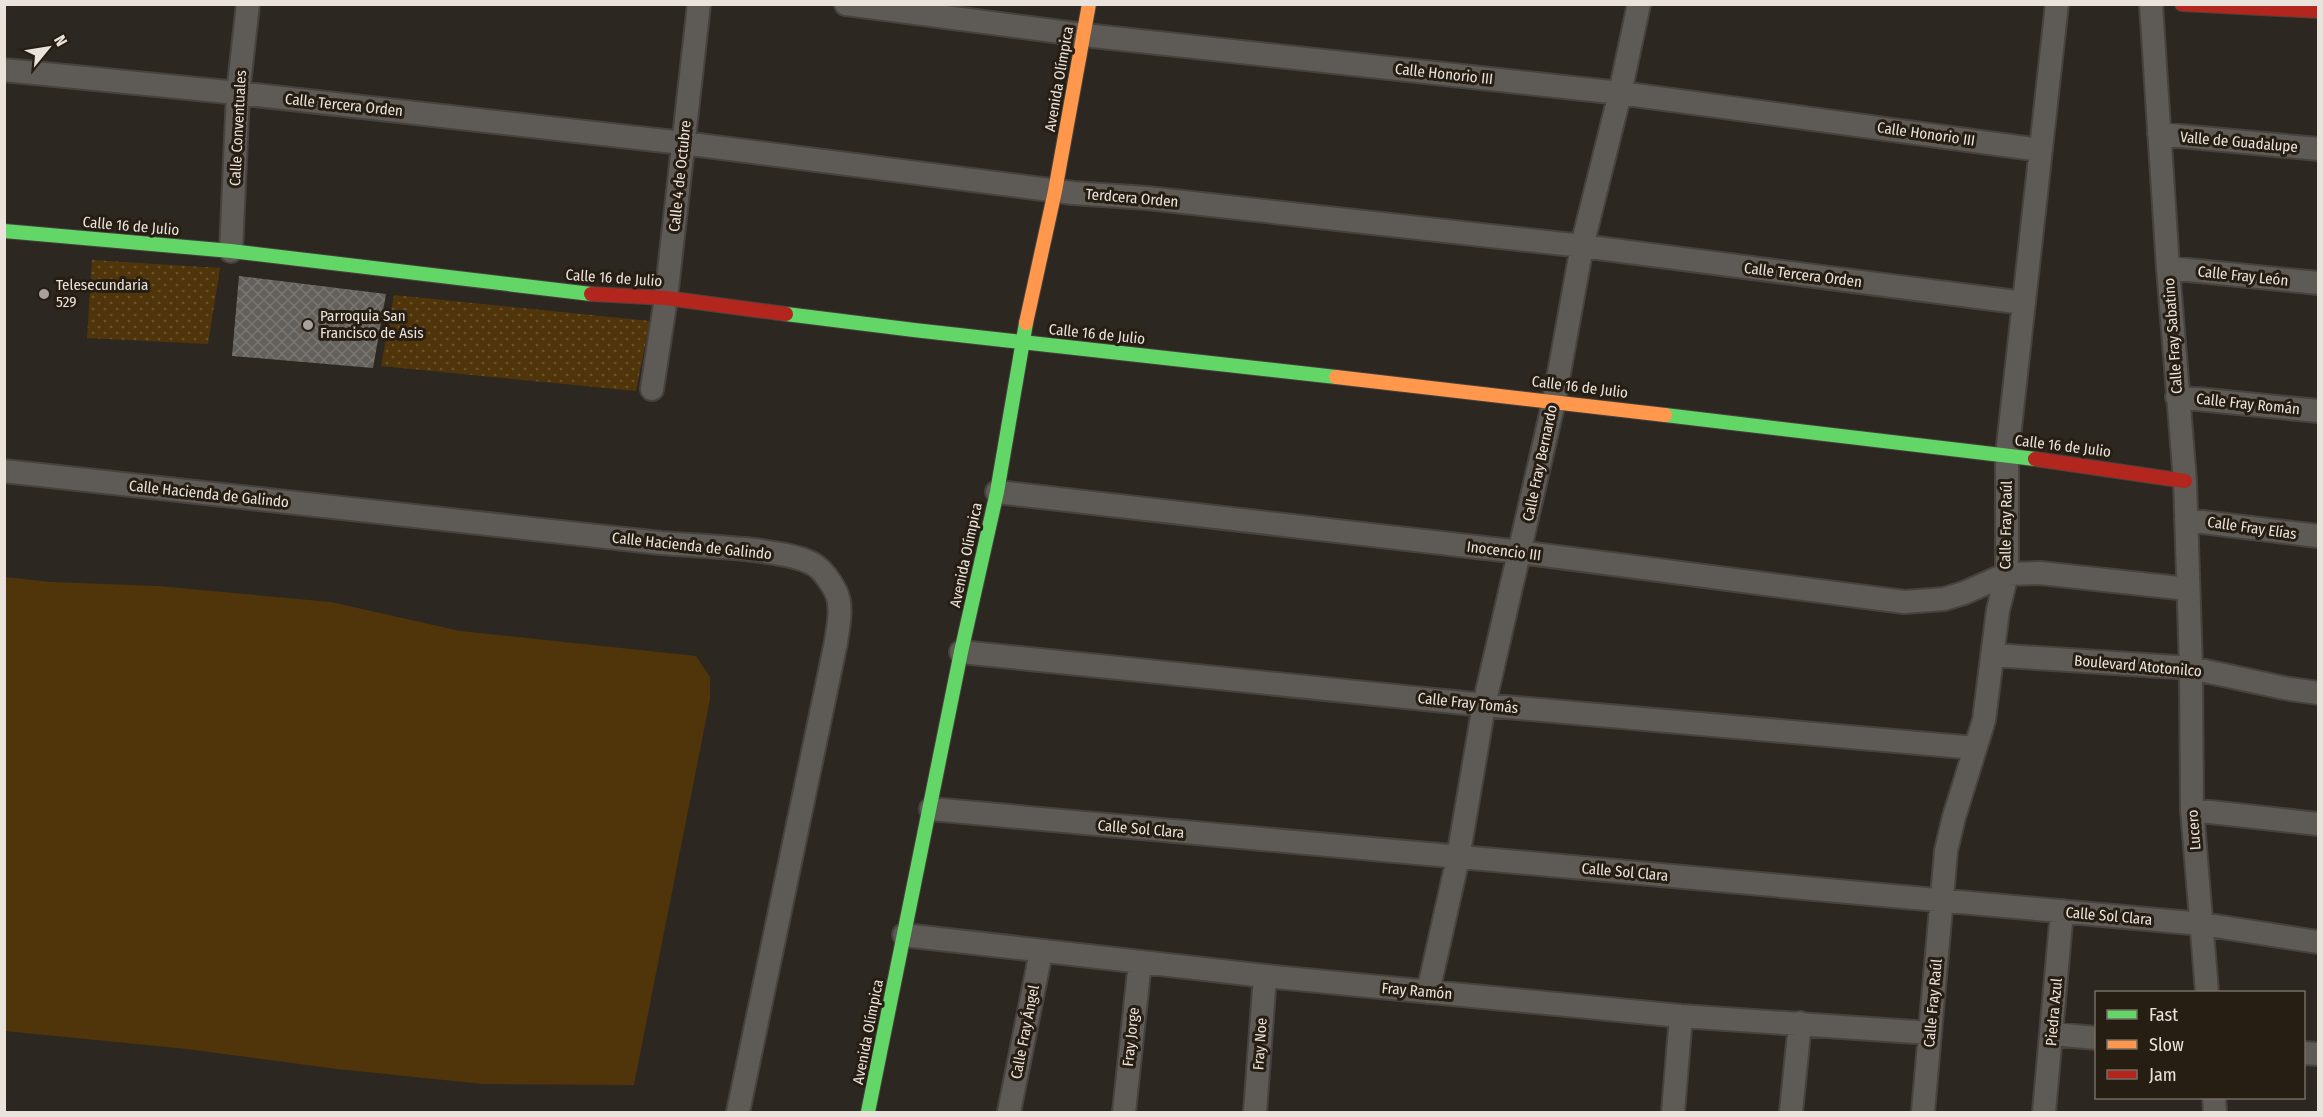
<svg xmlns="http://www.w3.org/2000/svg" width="2323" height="1117" viewBox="0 0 2323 1117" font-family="'Fira Sans Condensed',sans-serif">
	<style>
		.grass { fill: #50350b }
		.park { fill: url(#park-dots) }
		.building { fill: url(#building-cross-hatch) }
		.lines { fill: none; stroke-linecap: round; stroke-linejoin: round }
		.street-casing { stroke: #47423d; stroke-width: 26 }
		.fast-casing { stroke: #47423d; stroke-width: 16 }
		.slow-casing { stroke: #47423d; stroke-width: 16 }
		.jam-casing { stroke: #47423d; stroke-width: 16 }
		.street { stroke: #5e5a55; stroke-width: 22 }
		.fast { stroke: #63d668; stroke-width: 14 }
		.slow { stroke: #ff974d; stroke-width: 14 }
		.jam { stroke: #b3261e; stroke-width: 14 }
		.poi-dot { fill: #a8a19b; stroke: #271e13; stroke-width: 2 }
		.labels { text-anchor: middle; stroke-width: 6; stroke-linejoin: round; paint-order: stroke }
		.street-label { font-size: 15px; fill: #eae3dc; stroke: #271e13 }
		.poi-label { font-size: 15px; fill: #eae3dc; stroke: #271e13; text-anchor: start }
	</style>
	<defs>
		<pattern id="park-dots" width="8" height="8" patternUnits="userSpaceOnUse" patternTransform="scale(1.5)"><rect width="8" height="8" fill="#50350b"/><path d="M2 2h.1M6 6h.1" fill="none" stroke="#69522e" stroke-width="1.8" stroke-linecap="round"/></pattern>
		<pattern id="building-cross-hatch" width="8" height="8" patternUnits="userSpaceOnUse" patternTransform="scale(1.5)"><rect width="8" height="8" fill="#635f5a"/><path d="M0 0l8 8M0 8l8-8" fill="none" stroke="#7a7671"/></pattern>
	</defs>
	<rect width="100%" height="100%" fill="#2c2721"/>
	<path class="grass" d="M5 577 51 582 158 586 331 602 460 631 696 656 710 677V699L634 1085 483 1084 337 1069 187 1049 5 1031Z"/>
	<path class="park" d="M92 260 220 268 208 344 87 338Z
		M394 295 650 321 636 391 381 366Z"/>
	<path class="building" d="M239 276 386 294 373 368 232 356Z"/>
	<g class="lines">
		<g class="street-casing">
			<path id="street" d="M846 4 1084 35 1620 93 2041 150
				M2151 4 2168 268 2185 481 2191 668 2192 810 2207 992
				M4 70 238 93 683 143 1073 193 1147 198 1582 246 2024 303
				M2159 134 2318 149
				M231 251 238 93 248 4
				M2168 268 2318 283
				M652 389 666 298 699 4
				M2177 397 2318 411
				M4 471 661 543C696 546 786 548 813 564 822 569 831 582 836 592 843 607 838 627 836 642L738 1112
				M997 492 1520 552 1904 602 1944 599 1964 593 2007 574 2040 573 2188 589
				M2186 520 2318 536
				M961 652 1484 705 1975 748
				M1992 655 2191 668 2284 688 2318 693
				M931 809 2202 924 2318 942
				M2192 810 2318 824
				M904 935 1265 976 1681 1016 1930 1033
				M1428 992 1458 858 1484 705 1554 401 1582 246 1620 93 1639 4
				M2052 1034 2096 1038
				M2304 1053 2318 1054
				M2214 1098 2215 1112
				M1009 1112 1041 952
				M1124 1112 1140 962
				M1255 1112 1265 976
				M1673 1112 1681 1016
				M1791 1112 1800 1023
				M1923 1112 1946 851 1954 817 1984 720 1998 610 2007 574V455L2057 4
				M2044 1112 2062 911"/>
		</g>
		<g class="fast-casing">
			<path id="fast" d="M4 231 231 251 591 294
				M786 314 914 330 1336 377
				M1665 415 2035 459
				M868 1112 961 652 997 492 1026 323"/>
		</g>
		<g class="slow-casing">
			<path id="slow" d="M1026 323 1055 191 1089 4
				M1336 377 1665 415"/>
		</g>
		<g class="jam-casing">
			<path id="jam" d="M2182 4 2318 11
				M591 294 666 298 786 314
				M2035 459 2185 481"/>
		</g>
		<use href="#street" class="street"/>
		<use href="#fast" class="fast"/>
		<use href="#slow" class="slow"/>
		<use href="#jam" class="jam"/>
	</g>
	<g class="poi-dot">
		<circle cx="44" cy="294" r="6"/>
		<circle cx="308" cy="325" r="6"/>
	</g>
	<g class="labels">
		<g class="street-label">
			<text transform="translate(1444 74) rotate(6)" y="5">Calle Honorio III</text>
			<text transform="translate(1059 79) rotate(-80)" y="5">Avenida Olímpica</text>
			<text transform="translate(344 105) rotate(6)" y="5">Calle Tercera Orden</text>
			<text transform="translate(238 128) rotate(-87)" y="5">Calle Conventuales</text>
			<text transform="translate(1926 134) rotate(8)" y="5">Calle Honorio III</text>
			<text transform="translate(2239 142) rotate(5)" y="5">Valle de Guadalupe</text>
			<text transform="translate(680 176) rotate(-84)" y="5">Calle 4 de Octubre</text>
			<text transform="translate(1132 198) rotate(5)" y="5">Terdcera Orden</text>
			<text transform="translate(131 226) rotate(5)" y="5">Calle 16 de Julio</text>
			<text transform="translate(1803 275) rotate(7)" y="5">Calle Tercera Orden</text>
			<text transform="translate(2243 276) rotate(6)" y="5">Calle Fray León</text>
			<text transform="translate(614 278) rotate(4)" y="5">Calle 16 de Julio</text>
			<text transform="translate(1097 334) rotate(6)" y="5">Calle 16 de Julio</text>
			<text transform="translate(2173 336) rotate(-94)" y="5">Calle Fray Sabatino</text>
			<text transform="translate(1580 387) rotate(7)" y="5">Calle 16 de Julio</text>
			<text transform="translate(2248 404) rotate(6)" y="5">Calle Fray Román</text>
			<text transform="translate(2063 446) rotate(7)" y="5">Calle 16 de Julio</text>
			<text transform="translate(1540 463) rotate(-78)" y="5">Calle Fray Bernardo</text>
			<text transform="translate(209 494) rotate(6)" y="5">Calle Hacienda de Galindo</text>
			<text transform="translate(2006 525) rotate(-89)" y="5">Calle Fray Raúl</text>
			<text transform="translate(2252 528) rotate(8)" y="5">Calle Fray Elías</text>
			<text transform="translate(692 546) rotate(6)" y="5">Calle Hacienda de Galindo</text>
			<text transform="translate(1504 551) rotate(7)" y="5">Inocencio III</text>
			<text transform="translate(966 555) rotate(-78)" y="5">Avenida Olímpica</text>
			<text transform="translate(2138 666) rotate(5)" y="5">Boulevard Atotonilco</text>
			<text transform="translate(1468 703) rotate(6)" y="5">Calle Fray Tomás</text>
			<text transform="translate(1141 829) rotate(5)" y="5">Calle Sol Clara</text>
			<text transform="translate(2194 830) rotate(-94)" y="5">Lucero</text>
			<text transform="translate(1625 872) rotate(5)" y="5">Calle Sol Clara</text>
			<text transform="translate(2109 916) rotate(5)" y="5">Calle Sol Clara</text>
			<text transform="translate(1417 991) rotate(5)" y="5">Fray Ramón</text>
			<text transform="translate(1933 1003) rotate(-85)" y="5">Calle Fray Raúl</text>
			<text transform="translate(2054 1012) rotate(-85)" y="5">Piedra Azul</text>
			<text transform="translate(868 1032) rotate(-79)" y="5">Avenida Olímpica</text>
			<text transform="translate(1025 1032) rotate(-79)" y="5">Calle Fray Ángel</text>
			<text transform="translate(1131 1037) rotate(-84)" y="5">Fray Jorge</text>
			<text transform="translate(1260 1044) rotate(-86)" y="5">Fray Noe</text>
		</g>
		<g class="poi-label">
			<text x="56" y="290">Telesecundaria<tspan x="56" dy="17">529</tspan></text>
			<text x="320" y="321">Parroquia San<tspan x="320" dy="17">Francisco de Asis</tspan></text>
		</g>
	</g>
	<rect width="2323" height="1117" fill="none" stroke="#eae3dc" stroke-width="12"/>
	<rect x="2095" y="991" width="210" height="108" fill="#271e13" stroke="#756d63" stroke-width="1.5"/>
	<rect x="2107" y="1010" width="30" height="9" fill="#63d668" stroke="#756d63" stroke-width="1.5"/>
	<text x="2149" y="1021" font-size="18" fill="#eae3dc">Fast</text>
	<rect x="2107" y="1040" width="30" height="9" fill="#ff974d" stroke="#756d63" stroke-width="1.5"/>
	<text x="2149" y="1051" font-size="18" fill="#eae3dc">Slow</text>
	<rect x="2107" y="1070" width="30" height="9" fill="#b3261e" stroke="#756d63" stroke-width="1.5"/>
	<text x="2149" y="1081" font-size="18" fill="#eae3dc">Jam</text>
	<g transform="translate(48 48) rotate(60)" stroke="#271e13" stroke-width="4.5" paint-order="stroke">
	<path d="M0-4.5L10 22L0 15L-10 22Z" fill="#eae3dc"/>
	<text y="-9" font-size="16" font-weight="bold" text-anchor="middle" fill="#eae3dc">N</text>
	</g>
</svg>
